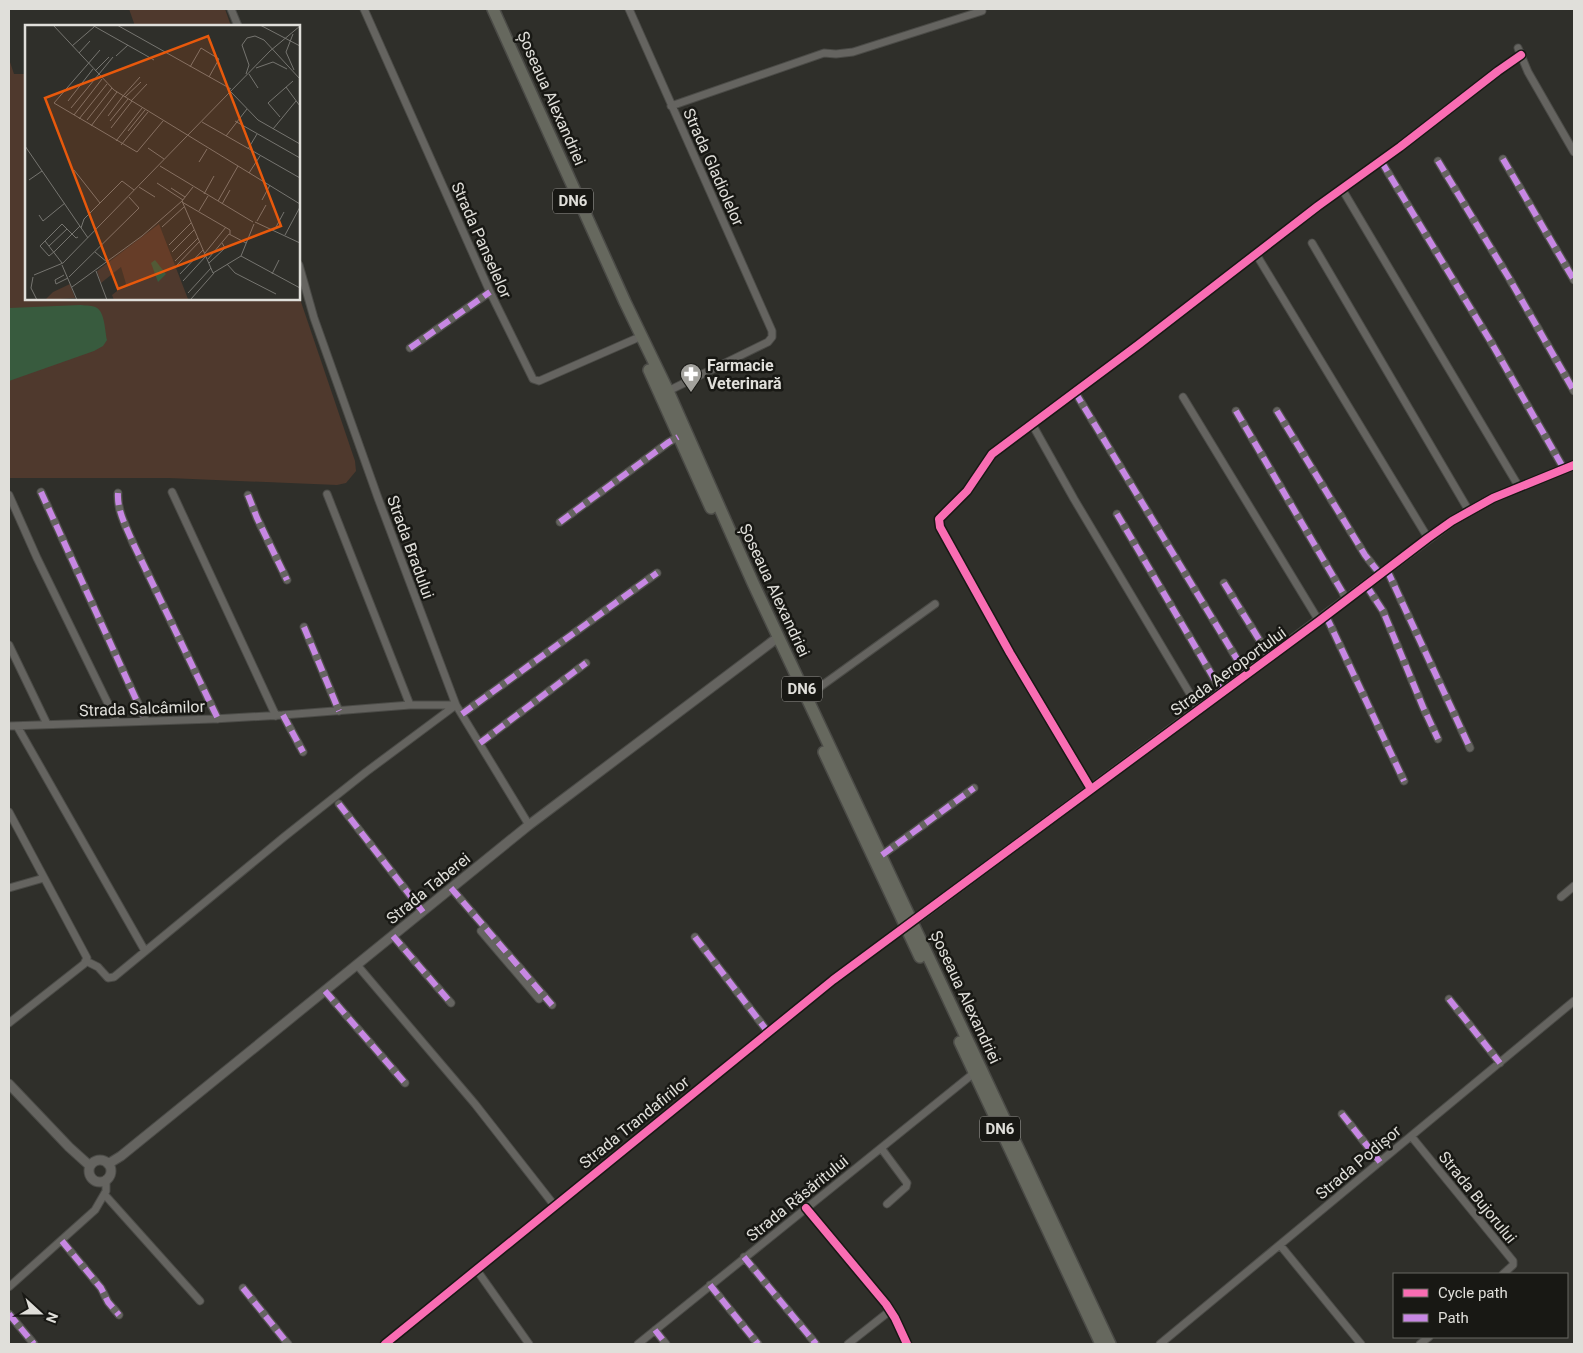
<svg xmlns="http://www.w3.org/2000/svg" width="1583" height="1353" viewBox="0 0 1583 1353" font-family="Roboto,sans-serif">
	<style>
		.green { fill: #4f392d }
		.water { fill: #385b3e }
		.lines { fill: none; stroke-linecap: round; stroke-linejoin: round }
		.minor-casing { stroke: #4b4b47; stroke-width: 9 }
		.tertiary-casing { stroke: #4b4b47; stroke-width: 11 }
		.trunk-casing { stroke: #4b4b47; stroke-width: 14 }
		.minor { stroke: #656460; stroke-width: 7 }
		.tertiary { stroke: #656460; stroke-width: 9 }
		.trunk { stroke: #66685e; stroke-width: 11 }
		.quiet { stroke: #c787e3; stroke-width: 6; stroke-dasharray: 12 6; stroke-linecap: butt }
		.cycleway-casing { stroke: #181814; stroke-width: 11 }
		.cycleway { stroke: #f96db3; stroke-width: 8 }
		.labels { text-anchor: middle; stroke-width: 5; stroke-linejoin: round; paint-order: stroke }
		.shield { fill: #181814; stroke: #a4a39f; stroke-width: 1 }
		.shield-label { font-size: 15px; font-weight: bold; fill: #e0dfda }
		.street-label { font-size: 16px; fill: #e0dfda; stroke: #181814 }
		.poi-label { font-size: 16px; font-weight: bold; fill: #e0dfda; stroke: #181814; text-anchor: start }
		.inset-road { fill: none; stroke: #767570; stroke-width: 1 }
		.view { fill: #e8590c; fill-opacity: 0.15; stroke: #e8590c; stroke-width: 2.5 }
		.inset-edge { fill: none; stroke: #e0dfda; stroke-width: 2.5 }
	</style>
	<rect width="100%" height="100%" fill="#2f2f2a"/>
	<path class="green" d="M129 9H225L231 26H135Z
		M9 59 14 74H26V299H299V296L355 461 356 471 346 483 337 485 169 478H9Z"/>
	<path class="water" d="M81 305C86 306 93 305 97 308 105 313 105 332 107 340L103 346 94 351 9 381V308Z"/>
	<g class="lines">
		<g class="minor-casing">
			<path id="minor" d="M231 9 238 26
				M364 9 490 292 533 379 539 381 635 339
				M629 9 772 331V337L768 342 668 391
				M1518 48 1528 72 1574 152
				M671 106 824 53 836 54 853 52 982 11
				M1503 159 1574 280
				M1381 161 1491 342 1564 469
				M1438 161 1509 278 1574 391
				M1342 189 1519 487
				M1312 243 1469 511
				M1256 254 1428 538
				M299 265 314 318 378 498 456 705 529 825
				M410 348 490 292
				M1075 392 1246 674
				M1183 397 1319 621
				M1236 411 1347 600
				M1277 411 1365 555 1380 574
				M1032 424 1074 499 1199 709
				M41 492 146 721
				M172 492 276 716
				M118 493C117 511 126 526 133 543L218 719
				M327 494 410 705
				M9 495 37 558 117 722
				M248 495 257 518 287 580
				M1117 514 1222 692
				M560 522 669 442 678 437
				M1387 570 1470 748
				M1224 583 1270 657
				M1366 585 1383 611 1423 707 1438 739
				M1326 616 1404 781
				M304 627 339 711
				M9 645 47 724
				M806 697 935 604
				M462 714 657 573
				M283 715 303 752
				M9 726 213 719 283 715 410 705H456
				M17 726 145 951
				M480 743 586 663
				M1091 789 1010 653 940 527 939 519 967 491 992 454 1138 345 1318 206 1400 147 1498 71 1521 55
				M339 804 423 912
				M9 812 87 958 84 964 9 1023
				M882 855 974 788
				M9 888 44 878
				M451 888 552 1005
				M1561 897 1574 886
				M481 931 539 999
				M393 936 451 1003
				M695 937 768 1032
				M86 961 98 967 108 978 114 977 284 837 366 772 456 705
				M357 965 475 1104 554 1205
				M325 991 405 1083
				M1449 999 1500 1063
				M1342 1114 1380 1162
				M1411 1136 1513 1261V1265L1503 1274
				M881 1148 907 1183 906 1187 887 1204
				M105 1195 200 1301
				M806 1208 886 1304 895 1318 907 1344
				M62 1241 101 1288 108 1302 119 1315
				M1280 1245 1361 1344
				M744 1257 816 1344
				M476 1269 529 1344
				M710 1285 758 1344
				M9 1287 95 1210 106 1191V1179
				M243 1288 288 1344
				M9 1314 34 1344
				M655 1330 666 1344
				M385 1344 768 1032 833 980 905 927
				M638 1344 974 1073
				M848 1344 891 1310
				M1160 1344 1574 1001
				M1420 1344 1429 1337"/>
		</g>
		<g class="tertiary-casing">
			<path id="tertiary" d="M908 925 1452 521 1493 498 1574 465
				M9 1084 69 1147 90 1166
				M89 1171a11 11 0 1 1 22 0a11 11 0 1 1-22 0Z
				M108 1164 121 1156 529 825 773 641"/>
		</g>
		<g class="trunk-casing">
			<path id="trunk" d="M493 9 625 302 668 391 753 583 1110 1344
				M649 370 711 508
				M824 752 920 957
				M960 1042 1101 1344"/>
		</g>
		<use href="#minor" class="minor"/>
		<use href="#tertiary" class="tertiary"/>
		<use href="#trunk" class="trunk"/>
		<path class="quiet" d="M1503 159 1574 280
			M1381 161 1491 342 1564 469
			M1438 161 1509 278 1574 391
			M410 348 490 292
			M1075 392 1246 674
			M1236 411 1347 600
			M1277 411 1365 555 1380 574
			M41 492 146 721
			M118 493C117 511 126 526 133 543L218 719
			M248 495 257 518 287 580
			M1117 514 1222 692
			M560 522 669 442 678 437
			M1387 570 1470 748
			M1224 583 1270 657
			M1366 585 1383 611 1423 707 1438 739
			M1326 616 1404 781
			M304 627 339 711
			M462 714 657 573
			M283 715 303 752
			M480 743 586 663
			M339 804 423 912
			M882 855 974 788
			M451 888 552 1005
			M393 936 451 1003
			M695 937 768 1032
			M325 991 405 1083
			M1449 999 1500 1063
			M1342 1114 1380 1162
			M62 1241 101 1288 108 1302 119 1315
			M744 1257 816 1344
			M710 1285 758 1344
			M243 1288 288 1344
			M9 1314 34 1344
			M655 1330 666 1344"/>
		<g class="cycleway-casing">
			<path id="cycleway" d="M1091 789 1010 653 940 527 939 519 967 491 992 454 1138 345 1318 206 1400 147 1498 71 1521 55
				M806 1208 886 1304 895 1318 907 1344
				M385 1344 833 980 1319 621 1428 538 1452 521 1493 498 1574 465"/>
		</g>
		<use href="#cycleway" class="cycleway"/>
	</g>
	<defs>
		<g id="pharmacy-pin" transform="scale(1.125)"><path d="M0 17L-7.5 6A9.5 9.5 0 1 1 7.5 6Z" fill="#a2a19c" stroke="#181814"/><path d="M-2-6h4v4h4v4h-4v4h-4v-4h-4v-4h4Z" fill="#fff"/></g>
	</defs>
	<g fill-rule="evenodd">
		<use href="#pharmacy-pin" x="691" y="374"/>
	</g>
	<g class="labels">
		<g class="shield">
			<rect x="553" y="188.5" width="40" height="25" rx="4"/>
			<rect x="782" y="676.5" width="40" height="25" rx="4"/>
			<rect x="980" y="1116.5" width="40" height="25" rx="4"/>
		</g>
		<g class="shield-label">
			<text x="573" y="206">DN6</text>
			<text x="802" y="694">DN6</text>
			<text x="1000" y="1134">DN6</text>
		</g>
		<g class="street-label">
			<text transform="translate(552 98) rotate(66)" y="6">Șoseaua Alexandriei</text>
			<text transform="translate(714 167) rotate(66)" y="6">Strada Gladiolelor</text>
			<text transform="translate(482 240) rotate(66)" y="6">Strada Panselelor</text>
			<text transform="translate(411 547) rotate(70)" y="6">Strada Bradului</text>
			<text transform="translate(775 590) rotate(65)" y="6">Șoseaua Alexandriei</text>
			<text transform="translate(1228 671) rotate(-36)" y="6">Strada Aeroportului</text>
			<text transform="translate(142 708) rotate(-2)" y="6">Strada Salcâmilor</text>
			<text transform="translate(428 888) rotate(-39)" y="6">Strada Taberei</text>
			<text transform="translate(966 997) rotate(65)" y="6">Șoseaua Alexandriei</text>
			<text transform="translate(634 1122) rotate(-39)" y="6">Strada Trandafirilor</text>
			<text transform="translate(1358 1162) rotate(-40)" y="6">Strada Podișor</text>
			<text transform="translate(1478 1197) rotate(51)" y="6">Strada Bujorului</text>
			<text transform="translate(797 1198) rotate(-39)" y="6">Strada Răsăritului</text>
		</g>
		<g class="poi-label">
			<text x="707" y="371">Farmacie<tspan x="707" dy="18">Veterinară</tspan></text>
		</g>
	</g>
	<g transform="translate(25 25)">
		<rect width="275" height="275" fill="#2f2f2a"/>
		<path d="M134 199 163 274 89 275 87 270 101 259 96 242 76 258 72 246ZM45 259 50 273 20 275 28 267Z" fill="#4f392d"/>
		<path d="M130 235 141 249 133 257 126 238Z" fill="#385b3e"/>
		<path class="inset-road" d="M28 0 89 65 275 179M67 0 129 35M92 0 206 64M235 0 275 21M268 9 261 27 269 45M47 21 69 2M54 28 65 16M91 31 103 20M165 42 176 23 194 34 184 52M231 43 248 37 262 44M70 46 84 32M221 49 224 40 217 20 222 13 230 11 239 15 275 54M224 49 233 63M261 62 275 81M206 67 233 95 275 119M98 71 115 52M100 72 116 57M43 76 68 44M106 76 122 59M29 78 112 127 138 96M29 78 75 25M46 83 88 32M49 90 77 54M83 91 98 71M255 92 243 78 268 56M54 94 82 59M62 95 87 63M85 96 103 74M210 96 275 133M177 97 275 153M66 101 92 67M86 103 107 76M248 104 271 76M103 106 120 85M201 111 222 84M91 116 117 83M96 120 123 87M0 121 63 213M123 123 139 134M223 124 232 109M174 137 182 124M135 141 228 197M49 145 75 178M224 148 235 131M4 155 17 146M132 158 158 175M114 162 130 172M146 163 160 172M179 169 189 151M237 175 245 160M157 176 188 248 216 231M193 176 213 141M157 177 205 205V209M197 179 205 165M174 186 183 171M14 190 18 196 40 178M232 196 241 180M230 197 275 218M137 202 159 182M56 203 59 194 97 156 109 165M250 204 259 187M260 210 275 182M53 212 51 213 37 199 15 221 24 231 30 226 55 201M20 216 37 238M144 220 166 198M24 221 42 204M70 227 82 237M147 227 169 205M180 228 201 202M216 231 275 263M216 231 229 199M183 234 204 209 221 218M150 236 173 213M184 238 200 223 197 218M202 239 210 248 251 269M37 240 52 275M152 240 175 216M71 246 82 275M155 249 178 225M247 249 254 235M9 250 38 238 245 26 275 1M39 250 30 255 31 259 43 253M8 252 6 263 12 275M44 252 114 183 104 172M158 256 181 231M47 262 117 211 157 176 168 162M163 268 186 243M166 274 189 248"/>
		<path class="view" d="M183 11 256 201 93 264 20 73Z"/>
		<rect width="275" height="275" class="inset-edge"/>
	</g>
	<rect width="1583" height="1353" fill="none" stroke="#e0dfda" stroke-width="20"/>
	<rect x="1393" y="1273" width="175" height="65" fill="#181814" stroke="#686863"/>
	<rect x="1403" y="1289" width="25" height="8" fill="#f96db3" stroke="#686863"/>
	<text x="1438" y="1298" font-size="15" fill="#e0dfda">Cycle path</text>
	<rect x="1403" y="1314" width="25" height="8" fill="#c787e3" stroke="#686863"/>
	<text x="1438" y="1323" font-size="15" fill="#e0dfda">Path</text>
	<g transform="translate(40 1313) rotate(111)" stroke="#181814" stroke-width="4" paint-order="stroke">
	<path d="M0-4L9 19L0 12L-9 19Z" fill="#e0dfda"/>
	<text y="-8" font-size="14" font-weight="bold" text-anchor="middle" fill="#e0dfda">N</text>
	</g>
</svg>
